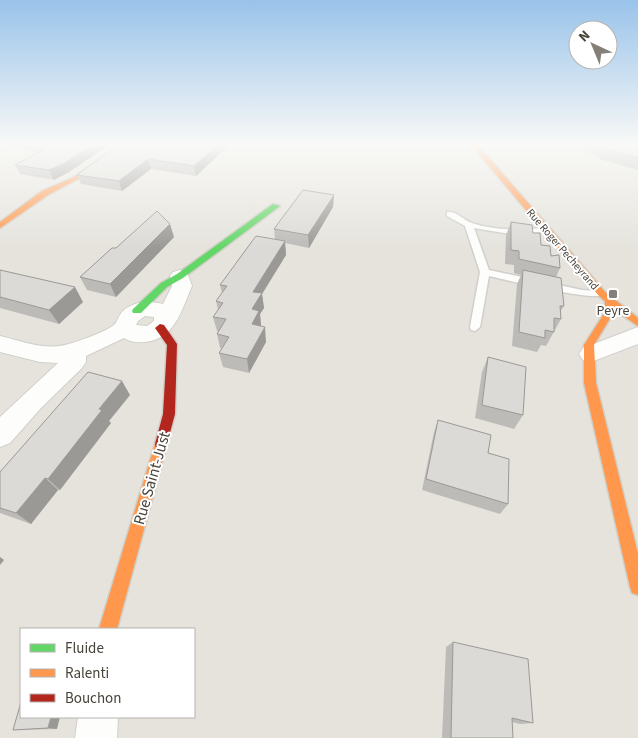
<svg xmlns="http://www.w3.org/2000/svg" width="638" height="738" viewBox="0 0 638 738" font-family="'Source Sans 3',sans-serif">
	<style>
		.residential { fill: #e5e3dc; fill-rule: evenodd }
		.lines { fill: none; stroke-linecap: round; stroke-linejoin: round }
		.lane-casing { stroke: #d0cfcb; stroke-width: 3 }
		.street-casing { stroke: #d0cfcb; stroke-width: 2 }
		.fast-casing { stroke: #d0cec5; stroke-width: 3 }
		.slow-casing { stroke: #d0cec5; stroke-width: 3 }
		.jam-casing { stroke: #d0cec5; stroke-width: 3 }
		.lane { fill: #fdfdfc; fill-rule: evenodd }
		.street { fill: #fdfdfc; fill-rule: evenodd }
		.fast { fill: #63d668; fill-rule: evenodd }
		.slow { fill: #ff974d; fill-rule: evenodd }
		.jam { fill: #b3261e; fill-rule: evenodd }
		.wall { fill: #bdbbb8 }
		.shaded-wall { fill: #9a9996 }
		.building { fill: #dcdad6; stroke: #9a9996 }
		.poi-dot { fill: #848079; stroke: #fff; stroke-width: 2 }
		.labels { text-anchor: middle; stroke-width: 4; stroke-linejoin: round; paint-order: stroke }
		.far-street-label { font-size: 11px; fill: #48433a; stroke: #fff }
		.poi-label { font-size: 14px; fill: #48433a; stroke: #fff }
		.near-street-label { font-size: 16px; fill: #48433a; stroke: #fff }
	</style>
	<rect width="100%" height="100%" fill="#f2f1ee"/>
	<path class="residential" d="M0 145H638V738H0ZM21 629H194V717H21Z"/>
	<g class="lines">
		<g class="lane-casing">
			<path id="lane" d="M447 212C457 211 463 220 472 223 495 231 521 230 545 228L549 230 545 232 516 235 474 228 489 270 582 290 602 291 607 294C597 303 507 280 489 276L480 327 475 331 471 330 470 327 480 272 465 226 447 216Z"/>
		</g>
		<g class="street-casing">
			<path id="street" d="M180 270 187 272 192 286C182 308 177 334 151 341 141 343 132 343 124 338L86 356V362L82 368 41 408 10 443 0 447V417L58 363 40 362 0 352V336C21 341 43 350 65 345 74 343 109 331 115 324 118 320 119 315 123 311 133 301 150 301 163 304L172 286 170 276 173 272ZM145 316 154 317V321L147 326 136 325 138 321Z
				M638 327V344L591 362 583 360 579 354 583 348Z
				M78 717H118L117 738H75Z"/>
		</g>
		<g class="fast-casing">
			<path id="fast" d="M273 204 280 206 183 278 167 287 141 313H133L132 311 133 309 161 283 177 274Z"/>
		</g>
		<g class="slow-casing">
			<path id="slow" d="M119 145H127L78 179 48 195 0 228V222L42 191 74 177Z
				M471 145H478L605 292 638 318V326L615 310 594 345 596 383 638 554V595L632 593 630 587 584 383V345L605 312V301L599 296Z
				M161 438 166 440 167 444 117 629H99L155 444 156 440Z"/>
		</g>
		<g class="jam-casing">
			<path id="jam" d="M160 324 164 325 177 344 175 414 167 444 166 448 161 450 156 448 155 444 163 414 167 345 155 328Z"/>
		</g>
		<use href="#lane" class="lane"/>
		<use href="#street" class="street"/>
		<use href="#fast" class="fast"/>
		<use href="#slow" class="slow"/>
		<use href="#jam" class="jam"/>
	</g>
	<path class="wall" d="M1 145H109L69 172 54 180 20 174 15 165 38 152Z
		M118 145H229L196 176 151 169 122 191 81 184 77 175Z
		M576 145H638V170L603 160Z
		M334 195 333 207 309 248 285 243 286 255 262 294 264 308 260 314 261 325V326L266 342 249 373 223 367 219 353 222 348H220L217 334 218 331H217L213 317 218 310 216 301 222 293 220 285 275 239 274 229Z
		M511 222 533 233 541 245 560 268 556 277 564 306 560 312 561 319 546 346 541 345 537 352 512 346 517 284 521 275 514 273V265L505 264 506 235Z
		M174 237 116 297 87 290 80 277 116 248Z
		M0 270 83 302 59 324 0 308Z
		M488 357 523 415 514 429 475 418 482 372Z
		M130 395 109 421 111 423 60 490H58L31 524 0 513V472Z
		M438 420 508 504 500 514 422 490 434 432Z
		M453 642 533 723 520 724 512 722 513 738H442L446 647Z
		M21 702 57 729 13 730Z"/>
	<path class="shaded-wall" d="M92 145H109L69 172 54 180 49 170Z
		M218 145H229L196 176 194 166Z
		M148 159 151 169 122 191 119 181Z
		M334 195 333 207 309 248 308 235Z
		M170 224 174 237 116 297 110 284Z
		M285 241 286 255 262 294 264 308 260 314 261 325 254 339 252 324 253 292Z
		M75 287 83 302 59 324 49 310Z
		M265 327 266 342 249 373 247 359Z
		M122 381 130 395 109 421 111 423 60 490 48 479 99 409Z
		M45 478 58 490 31 524 16 513Z
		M0 557 4 560 0 565Z
		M51 717H60L57 729 48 728Z"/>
	<path class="building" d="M46 145H92L65 163 49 170 15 165 50 146Z
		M118 145H218L194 166 148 159 119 181 77 175Z
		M599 145H638V158L608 150Z
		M303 190 334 195 308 235 274 229Z
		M157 211 170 224 110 284 80 277 112 248H116Z
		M511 222 532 225 533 233H540L541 245 550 246 551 256 559 255 560 268 519 259V251L511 250Z
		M256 236 285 241 253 292 262 293 252 309 259 311 252 324 265 327 247 359 219 353 229 337 217 334 226 319 213 317 223 303 216 301 227 286 220 285Z
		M0 270 75 287 49 310 0 297Z
		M523 270 561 278 564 306H560L561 319 554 318V332L545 330V338L519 332Z
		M488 357 526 367 523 415 482 405Z
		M88 372 122 381 99 409 102 410 48 479 45 478 16 513 0 508V472Z
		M438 420 491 435 488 453 509 459 508 504 426 479Z
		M453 642 528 659 533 723 512 718 513 738H451Z
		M21 702V717H51L48 728 13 730Z"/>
	<linearGradient id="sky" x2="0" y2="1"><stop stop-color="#99c3ea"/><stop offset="0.58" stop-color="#f9f9f7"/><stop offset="1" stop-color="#f9f9f7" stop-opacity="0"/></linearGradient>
	<rect width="638" height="249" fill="url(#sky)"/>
	<rect class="poi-dot" x="608" y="289" width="10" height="10" rx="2.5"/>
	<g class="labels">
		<g class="far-street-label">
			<text transform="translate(563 249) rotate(49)" y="4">Rue Roger Pecheyrand</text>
		</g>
		<g class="poi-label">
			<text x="613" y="315">Peyre</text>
		</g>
		<g class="near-street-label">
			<text transform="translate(151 478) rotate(-74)" y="6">Rue Saint-Just</text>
		</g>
	</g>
	<rect x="20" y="628" width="175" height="90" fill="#ffffff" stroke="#b6b4b0"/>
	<rect x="30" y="644" width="25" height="8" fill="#63d668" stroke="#b6b4b0"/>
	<text x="65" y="653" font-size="15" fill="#48433a">Fluide</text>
	<rect x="30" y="669" width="25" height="8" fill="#ff974d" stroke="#b6b4b0"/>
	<text x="65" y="678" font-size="15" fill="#48433a">Ralenti</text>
	<rect x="30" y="694" width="25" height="8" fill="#b3261e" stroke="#b6b4b0"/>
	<text x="65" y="703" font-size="15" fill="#48433a">Bouchon</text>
	<g transform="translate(593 45) rotate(316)"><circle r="24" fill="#ffffff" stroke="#b6b4b0"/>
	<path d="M0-4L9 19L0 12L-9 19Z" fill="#848079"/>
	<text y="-8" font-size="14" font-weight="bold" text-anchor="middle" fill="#48433a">N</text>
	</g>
</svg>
